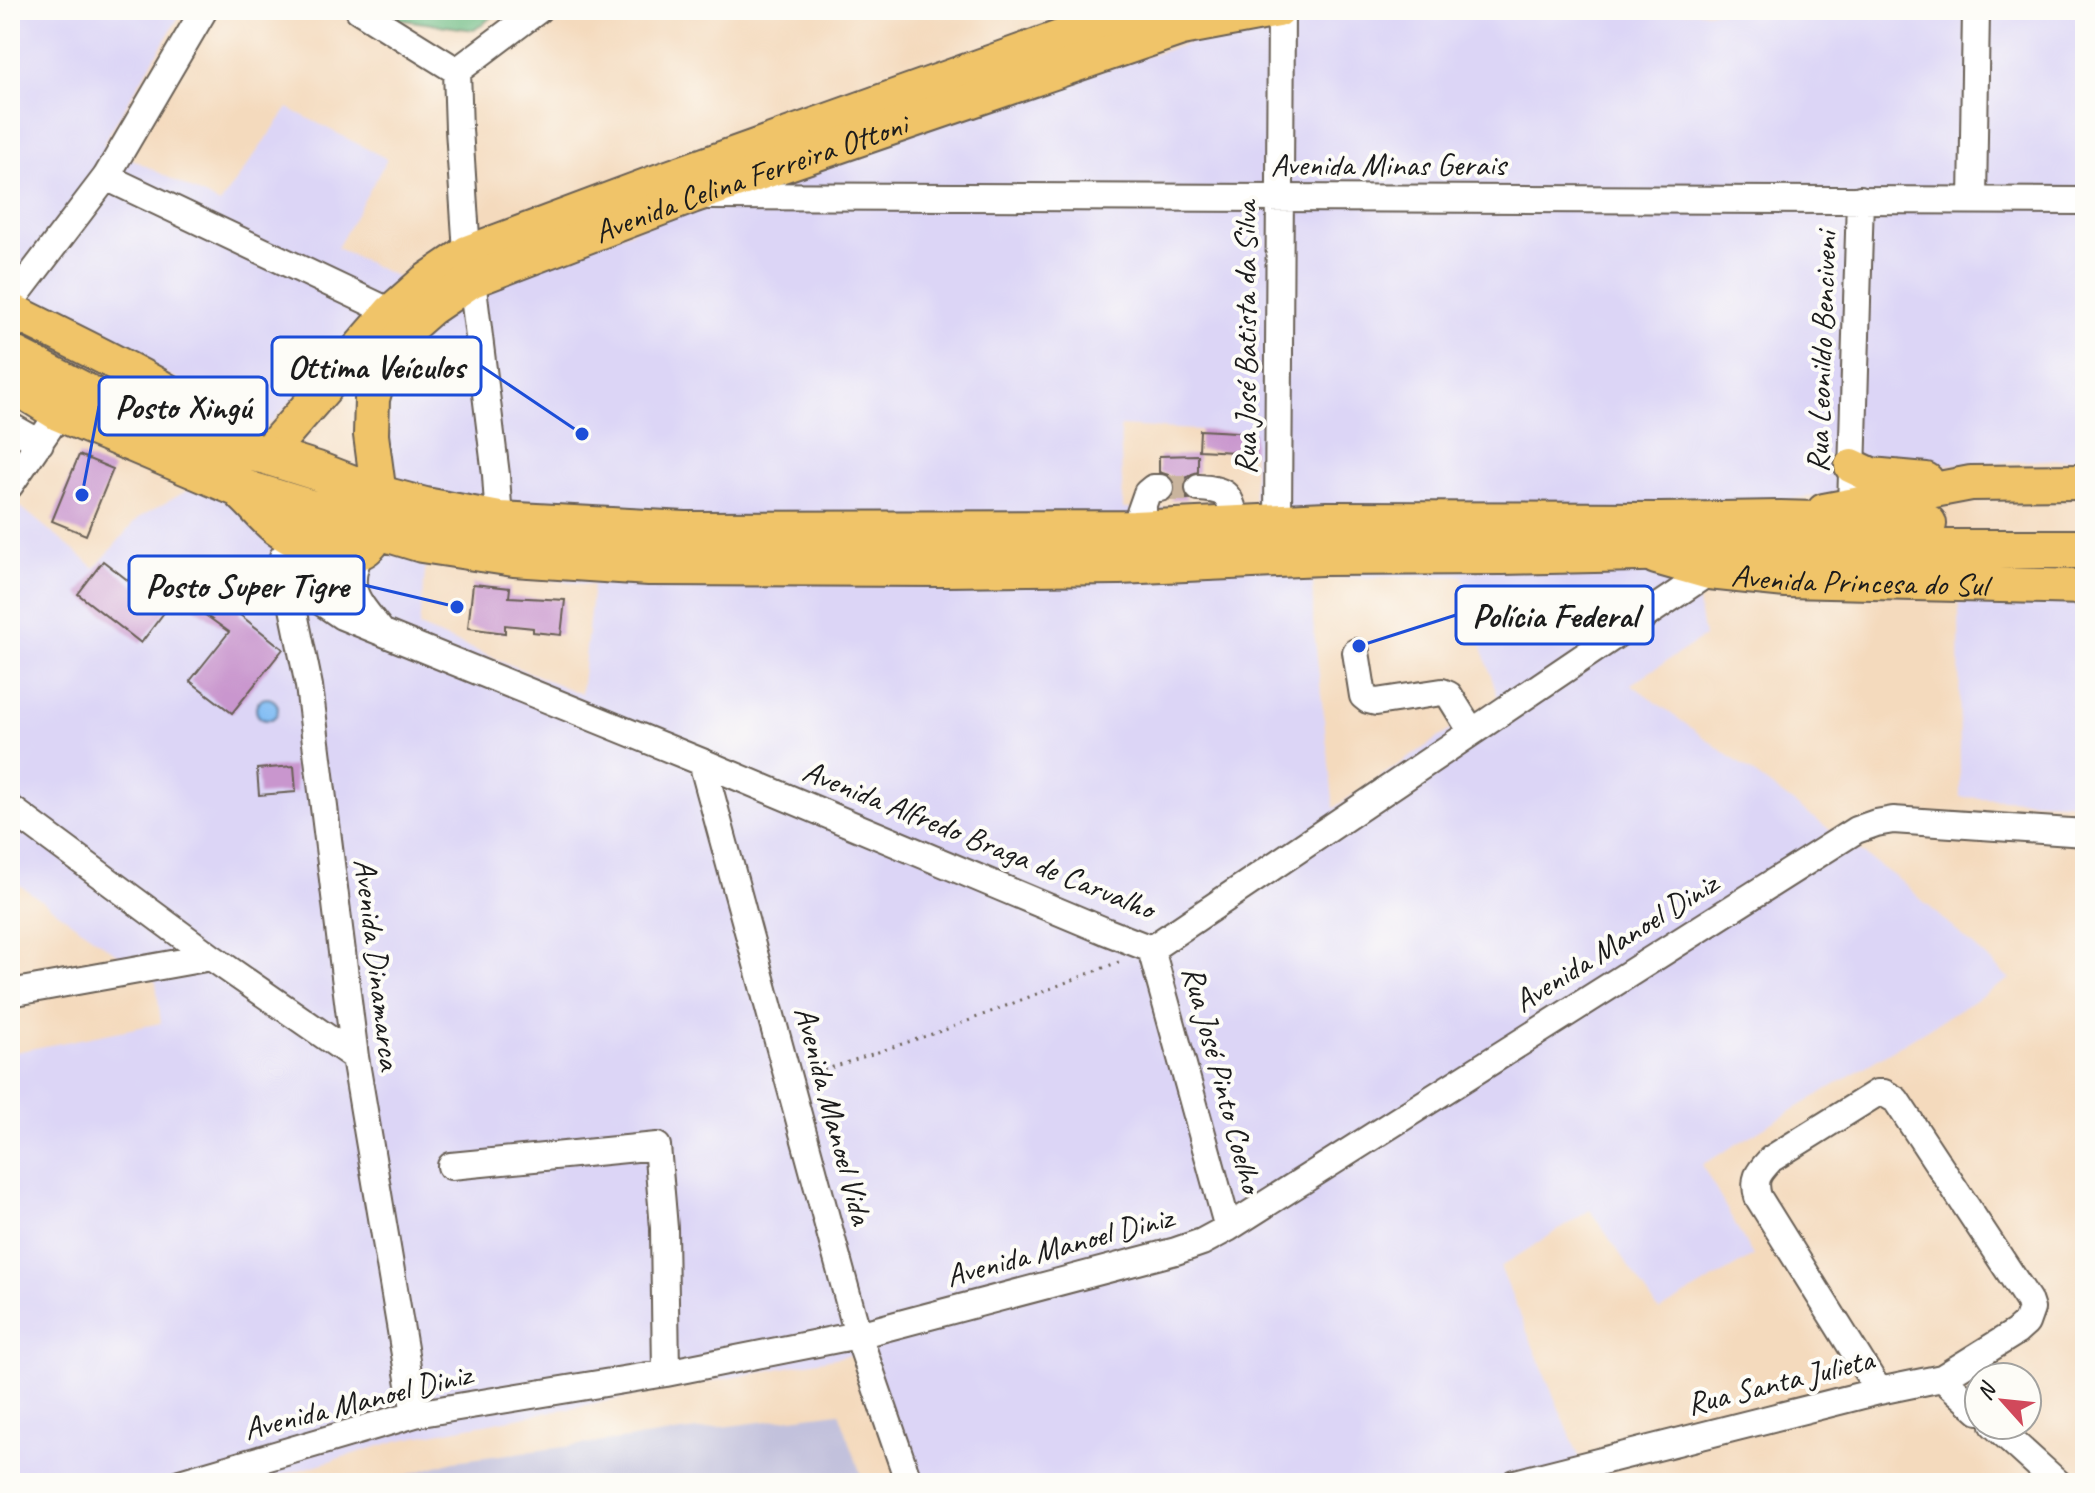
<svg xmlns="http://www.w3.org/2000/svg" width="2095" height="1493" viewBox="0 0 2095 1493" font-family="Caveat,sans-serif">
	<style>
		.built { fill: #dcd5f6; fill-rule: evenodd }
		.industrial { fill: #c2c1dc }
		.forest { fill: #6fbc84; stroke: #466c50; stroke-width: 2 }
		.water { fill: #82bdf4; stroke: #4f6c88; stroke-width: 2 }
		.building { fill: #c996ce }
		.lines { fill: none; stroke-linecap: round; stroke-linejoin: round }
		.minor-tunnel { stroke: #c9b49d; stroke-width: 26; stroke-dasharray: 26 13; stroke-linecap: butt }
		.minor-casing { stroke: #685e54; stroke-width: 30 }
		.major-casing { stroke: #685e54; stroke-width: 38 }
		.highway-casing { stroke: #685e54; stroke-width: 42 }
		.path { stroke: #685e54; stroke-width: 3; stroke-dasharray: 2 6; stroke-linecap: butt }
		.minor { stroke: #fff; stroke-width: 26 }
		.major { stroke: #f0c469; stroke-width: 34 }
		.highway { stroke: #f0c469; stroke-width: 38 }
		.labels { text-anchor: middle; stroke-width: 8; stroke-linejoin: round; paint-order: stroke }
		.street-label { font-size: 32px; fill: #1c1c1c; stroke: #fdfcf7 }
		.leader { fill: none; stroke: #1d4ed8; stroke-width: 3 }
		.callout-dot { fill: #1d4ed8; stroke: #fdfcf7; stroke-width: 3 }
		.callout { fill: #fdfcf7; stroke: #1d4ed8; stroke-width: 3 }
		.callout-label { font-size: 34px; text-anchor: middle; font-weight: bold; fill: #1c1c1c }
	</style>
	<rect width="100%" height="100%" fill="#fdfcf7"/>
	<filter id="ink" filterUnits="userSpaceOnUse"><feTurbulence type="fractalNoise" baseFrequency=".0125" numOctaves="2"/><feDisplacementMap in="SourceGraphic" scale="16" xChannelSelector="R" yChannelSelector="G"/><feConvolveMatrix kernelMatrix="1 2 1 2 8 2 1 2 1" color-interpolation-filters="sRGB"/></filter>
	<filter id="wash" filterUnits="userSpaceOnUse"><feTurbulence type="fractalNoise" baseFrequency=".006" numOctaves="4" result="noise"/><feDisplacementMap in="SourceGraphic" scale="32" xChannelSelector="R" yChannelSelector="G"/><feGaussianBlur stdDeviation="1.8" result="paint"/><feColorMatrix in="noise" values="0 0 0 0 0 0 0 0 0 0 0 0 0 0 0 0 0 1.4 0 .05"/><feComposite in="paint" operator="in"/></filter>
	<g filter="url(#wash)">
		<rect width="100%" height="100%" fill="#f4dabd"/>
		<path class="built" d="M10 10H183L103 144 220 204 288 108 387 159 337 248 403 280 271 423 142 362 10 291Z
			M1795 10 2085 12V458L1892 467 1830 494 1682 513 1704 637 1631 684 1903 883 2010 979 1702 1165 1753 1256 1659 1311 1590 1210 1500 1267 1590 1483H899L861 1353 400 1440 256 1483H10V1053L161 1023 156 982 10 878V498L95 568 138 518 194 487 406 496 390 456 389 391 414 335 458 296 814 163 1239 27 1295 18ZM1120 426 1254 433V508L1123 509ZM426 563 593 585 581 694 419 627ZM1463 576 1467 599 1498 698 1334 808 1313 622V578Z
			M1959 592 2085 596V803L1960 797Z"/>
		<path class="industrial" d="M839 1412 864 1483H379L454 1461Z"/>
		<path class="forest" d="M364 10H502L474 30 368 15Z"/>
		<path class="water" d="M256 709a11 11 0 1 1 22 0a11 11 0 1 1-22 0Z"/>
		<g id="blocks">
			<path class="building" d="M1200 430 1254 433V453L1199 450Z
				M79 455 113 469 86 535 52 521Z
				M1198 455V472L1192 474 1186 478 1183 486 1184 494 1188 499 1170 500 1174 495 1176 487 1174 481 1169 475 1159 472V456Z
				M103 561 166 610 141 643 78 594Z
				M212 565 254 594 239 614 283 649 232 713 190 681 229 632 186 601Z
				M473 584 510 588 509 597 565 600 561 635 533 632V628L505 625V633L468 628Z
				M294 766 296 792 259 795 257 769Z"/>
		</g>
	</g>
	<g filter="url(#ink)">
		<use href="#blocks" fill-opacity="0" stroke="#685e54" stroke-width="2"/>
		<g class="lines">
			<path class="minor-tunnel" d="M1160 488H1199"/>
			<g class="minor-casing">
				<path id="minor" d="M359 10 457 71
					M106 177 391 312
					M709 196 2085 201
					M1973 200 1976 10
					M467 253 459 129 457 71 538 10
					M472 280 496 475 499 521
					M10 303 106 177 204 10
					M10 426 40 443
					M10 485 60 412
					M1199 488C1232 490 1228 497 1238 525
					M1851 507 1860 199
					M1278 523 1281 10
					M1134 530 1147 493 1153 488H1160
					M362 548C343 589 355 598 381 631
					M283 557 314 597 342 616 702 762 1105 931 1151 949 1709 572
					M284 564 309 686 355 1057 415 1414
					M1356 652 1363 696 1368 700 1376 702 1442 692 1449 695 1472 732
					M702 762 858 1335 909 1483
					M10 808 211 957 355 1057
					M1151 949 1228 1228
					M10 993 211 957
					M451 1166 657 1146 664 1228 666 1373
					M1942 1378 1979 1411
					M1994 1425 2058 1483
					M180 1483 415 1414 666 1373 858 1335 1176 1251 1202 1242 1228 1228 1856 830 1876 823 1893 820 2085 833
					M1515 1483 1879 1391 1942 1378 2016 1332 2026 1323 2031 1309 2028 1300 1896 1100 1884 1093H1877L1771 1159C1758 1173 1753 1178 1758 1197L1879 1391"/>
			</g>
			<g class="major-casing">
				<g id="major">
					<path d="M10 310C95 353 183 391 256 453"/>
					<path d="M266 455 391 312 426 281 467 253 657 182 1079 31 1149 10"/>
					<path d="M1852 466 1871 475 1926 480"/>
					<path id="s1" d="M379 495 371 435 372 399 382 365 406 330 431 308 472 280 692 196 1182 28 1278 10"/>
					<path d="M1824 511 1971 483 2085 482"/>
					<path id="s2" d="M1656 557 1709 572 1786 580 2085 587"/>
				</g>
			</g>
			<g class="highway-casing">
				<path id="highway" d="M10 354 152 427 177 437 266 455 317 471 379 495 425 507 499 521 685 531 1134 530 1327 521 1660 522 1780 520 1927 524
					M10 381 60 412 237 487 422 543 514 557 649 566 944 567 1119 565 1322 556 1502 555 1776 549H2085
					M245 494C256 504 265 516 276 525 299 543 360 574 375 532 377 526 377 519 378 513"/>
			</g>
			<path class="path" d="M809 1075 947 1029 1121 961"/>
			<use href="#minor" class="minor"/>
			<use href="#major" class="major"/>
			<use href="#highway" class="highway"/>
		</g>
	</g>
	<g class="labels">
		<g class="street-label">
			<text x="1388" y="175">Avenida Minas Gerais</text>
			<text dy="11" stroke="none"><textPath href="#s1" startOffset="554">Avenida Celina Ferreira Ottoni</textPath></text>
			<text transform="translate(1245 338) rotate(-90)" y="11">Rua José Batista da Silva</text>
			<text transform="translate(1821 352) rotate(-88)" y="11">Rua Leonildo Benciveni</text>
			<text dy="11" stroke="none"><textPath href="#s2" startOffset="206">Avenida Princesa do Sul</textPath></text>
			<text transform="translate(979 839) rotate(22)" y="11">Avenida Alfredo Braga de Carvalho</text>
			<text transform="translate(1615 942) rotate(-32)" y="11">Avenida Manoel Diniz</text>
			<text transform="translate(378 964) rotate(83)" y="11">Avenida Dinamarca</text>
			<text transform="translate(1223 1079) rotate(75)" y="11">Rua José Pinto Coelho</text>
			<text transform="translate(834 1115) rotate(75)" y="11">Avenida Manoel Vida</text>
			<text transform="translate(1059 1246) rotate(-15)" y="11">Avenida Manoel Diniz</text>
			<text transform="translate(1780 1381) rotate(-14)" y="11">Rua Santa Julieta</text>
			<text transform="translate(357 1401) rotate(-14)" y="11">Avenida Manoel Diniz</text>
		</g>
	</g>
	<path class="leader" d="M582 434L481 366M82 495L99 406M457 607L364 585M1359 646L1456 615"/>
	<g class="callout-dot">
		<circle cx="582" cy="434" r="8"/>
		<circle cx="82" cy="495" r="8"/>
		<circle cx="457" cy="607" r="8"/>
		<circle cx="1359" cy="646" r="8"/>
	</g>
	<g class="callout">
		<rect x="272" y="337" width="209" height="58" rx="8"/>
		<rect x="99" y="377" width="168" height="58" rx="8"/>
		<rect x="129" y="556" width="235" height="58" rx="8"/>
		<rect x="1456" y="586" width="197" height="58" rx="8"/>
	</g>
	<g class="callout-label">
		<text x="376" y="378">Ottima Veículos</text>
		<text x="183" y="418">Posto Xingú</text>
		<text x="247" y="597">Posto Super Tigre</text>
		<text x="1555" y="627">Polícia Federal</text>
	</g>
	<rect width="2095" height="1493" fill="none" stroke="#fdfcf7" stroke-width="40"/>
	<g transform="translate(2003 1401) rotate(297)"><circle r="38" fill="#fdfcf7" stroke="#a3a29f" stroke-width="2"/>
	<path d="M0-6L14 30L0 20L-14 30Z" fill="#d1495b"/>
	<text y="-12" font-size="22" font-weight="bold" text-anchor="middle" fill="#1c1c1c">N</text>
	</g>
</svg>
